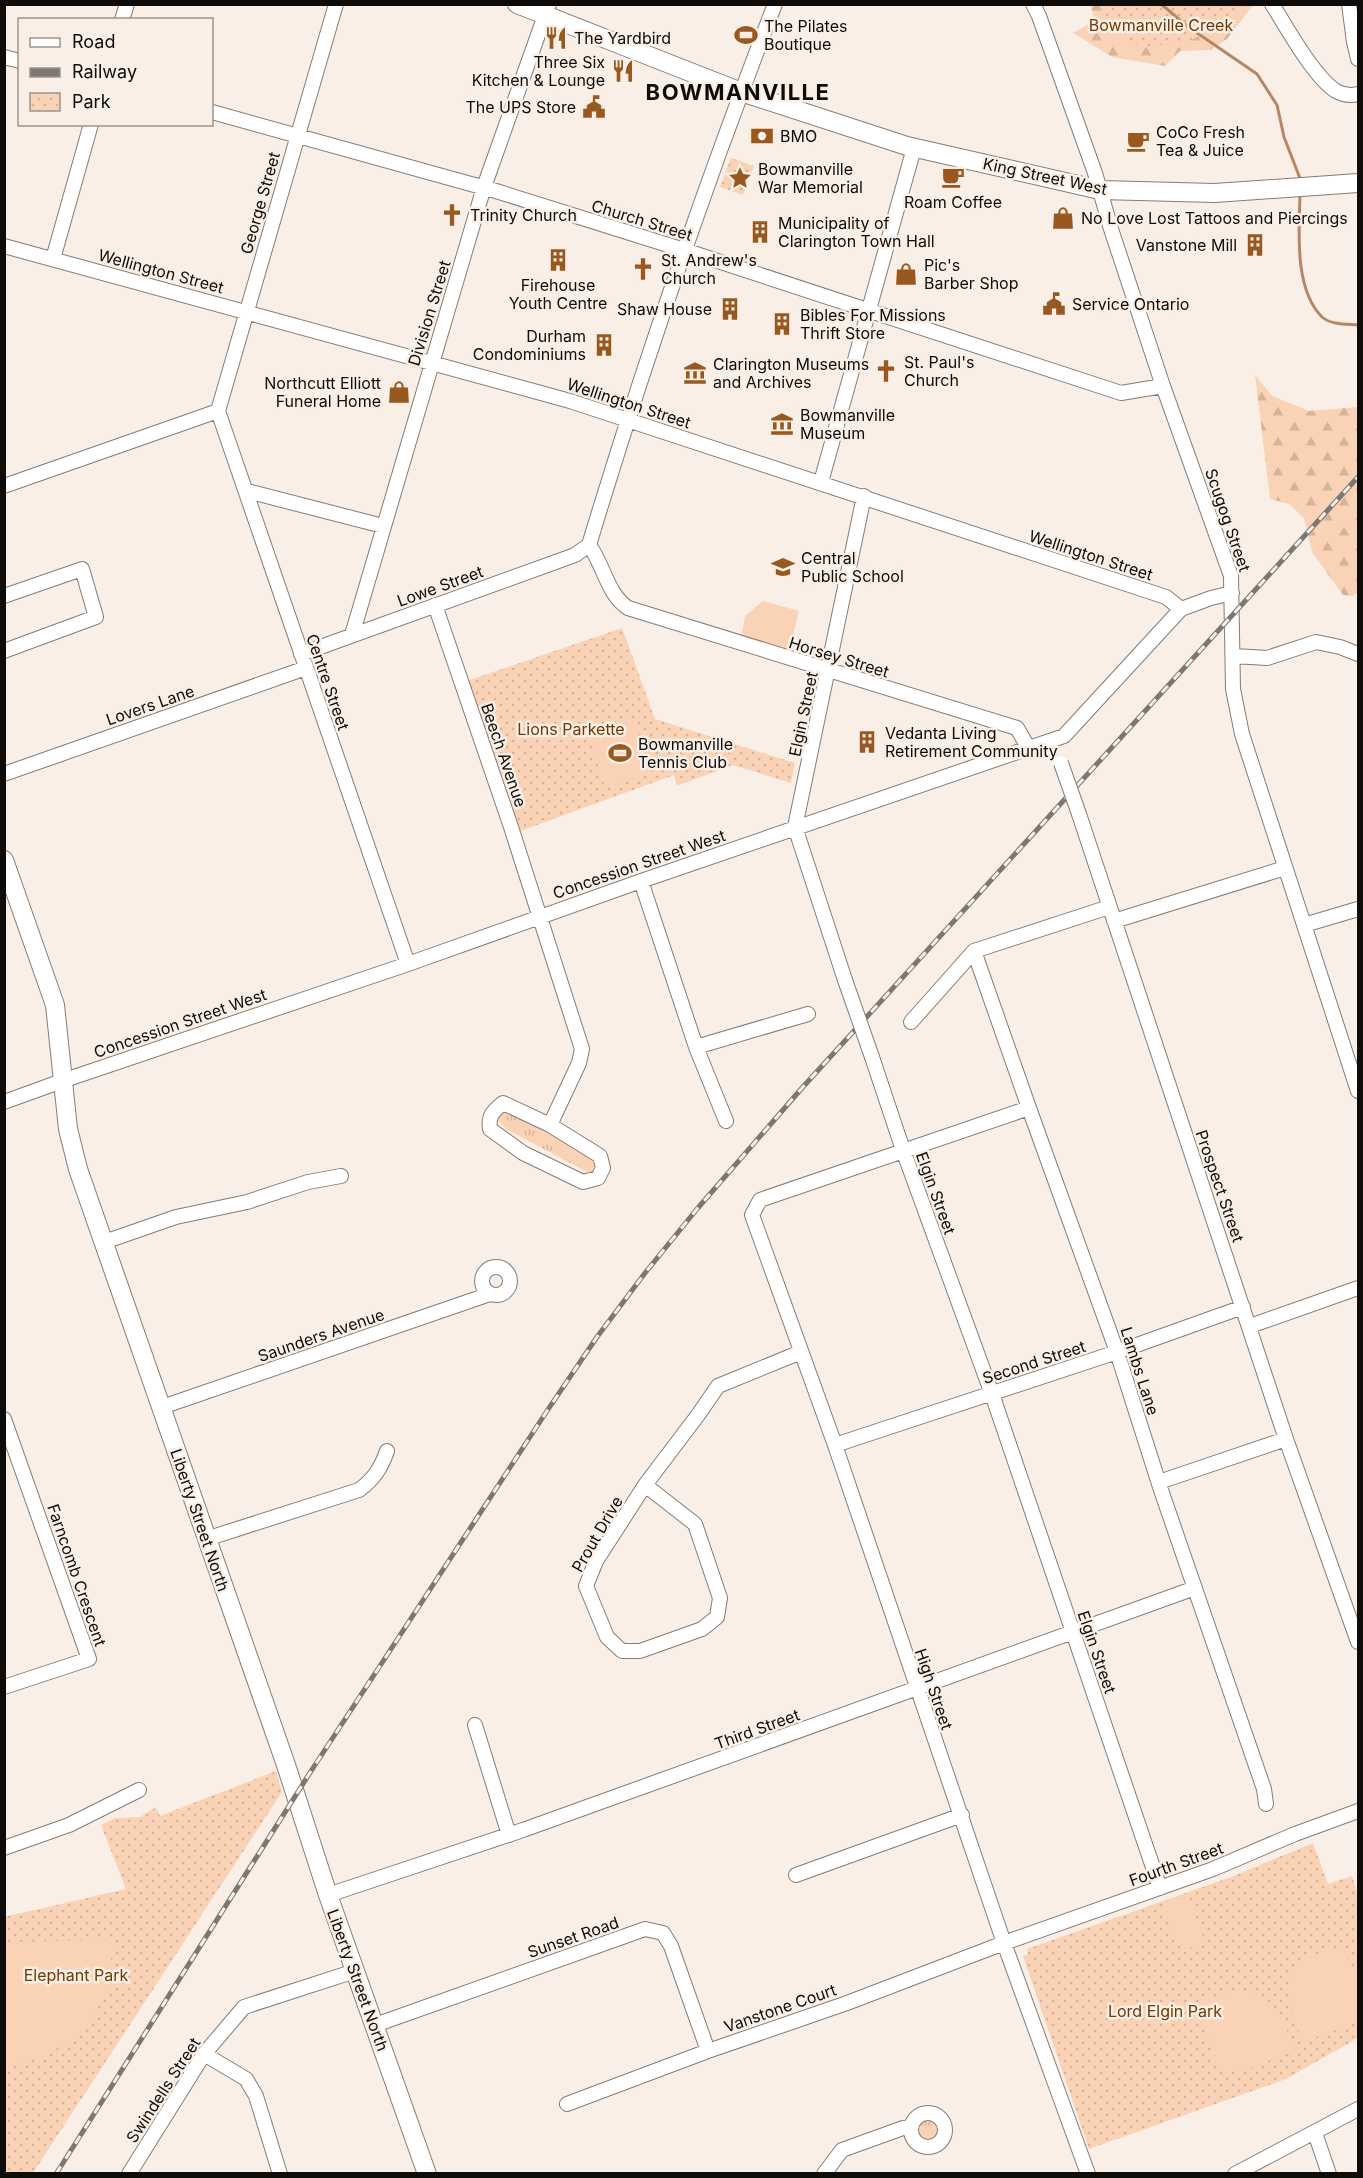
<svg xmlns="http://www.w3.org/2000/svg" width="1363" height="2178" viewBox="0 0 1363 2178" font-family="Inter,sans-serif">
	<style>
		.grass { fill: url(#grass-tufts) }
		.forest { fill: url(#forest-firs) }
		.park { fill: url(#park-dots) }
		.garden { fill: #fad3b6 }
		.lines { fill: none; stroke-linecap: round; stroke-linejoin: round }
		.stream { stroke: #b48866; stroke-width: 3 }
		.minor-casing { stroke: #867c75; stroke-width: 16 }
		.major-casing { stroke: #867c75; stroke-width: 20 }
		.minor { stroke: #fff; stroke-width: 14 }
		.major { stroke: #fff; stroke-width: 18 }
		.rail-casing { stroke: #7d7771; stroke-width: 5 }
		.rail { stroke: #f9efe7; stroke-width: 3; stroke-dasharray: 9; stroke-linecap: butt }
		.minor-bridge-casing { stroke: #867c75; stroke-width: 16; stroke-linecap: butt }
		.minor-bridge { stroke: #fff; stroke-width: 14 }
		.labels { text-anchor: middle; stroke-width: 5; stroke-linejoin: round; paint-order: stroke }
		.park-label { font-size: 16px; fill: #703900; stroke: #f9efe7 }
		.poi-label { font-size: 16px; fill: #0e0b08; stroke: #f9efe7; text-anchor: start }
		.street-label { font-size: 16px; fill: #0e0b08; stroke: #f9efe7 }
		.district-label { font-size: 22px; font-weight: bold; letter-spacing: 1.5px; fill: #0e0b08; stroke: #f9efe7 }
	</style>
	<defs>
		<pattern id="grass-tufts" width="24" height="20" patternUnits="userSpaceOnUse" patternTransform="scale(1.5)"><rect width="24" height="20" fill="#fad3b6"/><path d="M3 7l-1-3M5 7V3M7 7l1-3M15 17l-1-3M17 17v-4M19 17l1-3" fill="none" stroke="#d5b49b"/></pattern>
		<pattern id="forest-firs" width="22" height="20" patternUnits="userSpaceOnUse" patternTransform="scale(1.5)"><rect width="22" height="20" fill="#fad3b6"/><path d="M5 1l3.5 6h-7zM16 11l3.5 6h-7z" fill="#d5b49b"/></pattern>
		<pattern id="park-dots" width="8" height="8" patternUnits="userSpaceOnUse" patternTransform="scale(1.5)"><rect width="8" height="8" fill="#fad3b6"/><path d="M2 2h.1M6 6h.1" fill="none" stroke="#d5b49b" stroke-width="1.8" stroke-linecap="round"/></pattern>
	</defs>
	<rect width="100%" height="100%" fill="#f9efe7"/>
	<path class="grass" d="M507 1110 593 1158 595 1165 594 1170 587 1172 506 1129 497 1119 501 1112Z
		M915 2131a13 13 0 1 1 26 0a13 13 0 1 1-26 0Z"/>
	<path class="forest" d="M1091 5H1253L1227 39 1210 50 1180 51 1165 66 1112 57 1073 33 1094 21Z
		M1255 375 1272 396 1309 411 1358 407V592L1353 596 1343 595 1312 552 1304 518 1289 504 1270 499Z"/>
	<path class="park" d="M1101 5V4L1237 5 1236 9 1222 22 1187 43 1149 46 1125 43 1104 25Z
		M731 158 754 166 743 195 720 187Z
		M622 628 655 719 795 763 791 783 733 765 677 786 674 775 518 832 467 681Z
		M276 1771 282 1792 33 2173H5L4 1917 126 1889 101 1825 115 1818 140 1817 156 1807 160 1816Z
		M1313 1843 1328 1884 1352 1876 1358 1895V2038L1286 2079 1089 2149 1023 1956 1028 1954 1027 1949 1231 1877Z"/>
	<path class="garden" d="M763 601 799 611 789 653 741 638 745 616Z
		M634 720 651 772 616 784H604L588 735Z
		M1188 1895 1204 1939 1192 1947 1183 1949 1175 1943 1166 1910 1170 1902Z
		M113 1940C111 1960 110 1981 102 2000 85 2036 45 2064 5 2063V1942Z
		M1343 1946 1358 1988V2019L1357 2022 1303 2042C1294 2018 1276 1983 1303 1963 1314 1954 1330 1951 1343 1946Z
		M1236 1991C1275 1992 1283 2020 1295 2051L1235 2073 1234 2071 1227 2074 1222 2072 1220 2064 1218 2065 1196 2004Z"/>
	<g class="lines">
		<path class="stream" d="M1161 4 1187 26 1257 74 1277 105 1284 137 1301 181
			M1300 194C1299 231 1294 289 1322 317 1331 325 1347 324 1358 325"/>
		<g class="minor-casing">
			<path id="minor" d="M1033 4 1039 16 1095 173 1111 229 1163 386 1231 576 1233 689 1242 734 1358 1091
				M1272 4C1287 28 1314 77 1336 91 1343 95 1350 96 1358 94
				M1349 4 1354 42 1358 59
				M122 20 127 4
				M4 57 20 61
				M212 112 496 191 684 250 1121 393 1163 386
				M4 246 570 401 1166 597 1181 609
				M53 259 91 124
				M218 411 408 964
				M218 411 336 4
				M821 482 914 148
				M4 486 218 411
				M247 491 383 526
				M589 545C644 363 706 182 775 4
				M589 545C604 565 607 594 628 608L1017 728 1029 749
				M4 596 82 569 96 617 4 651
				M435 605 511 827 582 1049 579 1063 550 1125
				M352 635 484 187 549 4
				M301 654 575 555 589 545
				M1234 656 1267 658 1316 642 1340 647 1358 654
				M4 774 306 668
				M1079 814 1286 1439 1358 1642
				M641 881 696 1047 726 1121
				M1114 921 1285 868
				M1304 925 1358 909
				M974 951 1029 1108 1117 1352 1161 1490 1264 1789 1266 1804
				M845 980 795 827 864 496
				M911 1022 974 951 1109 907
				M696 1047 808 1014
				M872 1057 903 1150 992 1394 1160 1888
				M4 1102 62 1081 408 964 641 881 1064 736 1181 609 1211 598 1232 593
				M503 1103 550 1125 600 1156 603 1168 598 1178 583 1182 523 1153 490 1129C488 1116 493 1111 503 1103Z
				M1029 1108 760 1200 752 1215 835 1445 1004 1943 1088 2174
				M104 1242 176 1217 247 1202 308 1182 341 1176
				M482 1281a14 14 0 1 1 28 0a14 14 0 1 1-28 0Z
				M1250 1326 1358 1288
				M162 1407 490 1294
				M4 1419 89 1659 4 1687
				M835 1445 1117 1352 1243 1307
				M1159 1482 1286 1439
				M645 1485 695 1524 720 1598 717 1617 702 1629 640 1651H622L607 1637 586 1586 596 1561 645 1485 698 1415 718 1386 801 1352
				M206 1539 359 1490C374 1479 381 1468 387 1451
				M475 1725 509 1835
				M4 1848 69 1825 139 1790
				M796 1875 962 1815
				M328 1895 523 1830 1195 1588
				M375 2025 645 1929 663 1933 671 1946 708 2051
				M204 2054 246 2079 256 2096 280 2174
				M567 2104 708 2051 847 2003 1004 1943 1213 1869 1295 1834 1358 1811
				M911 2130a17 17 0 1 1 34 0a17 17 0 1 1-34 0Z
				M1315 2133 1329 2174
				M129 2174 204 2054 244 2007 355 1971
				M824 2174 842 2150 903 2128 911 2127
				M1235 2174 1358 2109"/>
		</g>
		<g class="major-casing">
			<path id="major" d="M517 4 741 92 907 146 1100 190 1215 193 1358 183
				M4 860 55 1005 68 1129 78 1169 286 1765 328 1895 427 2174"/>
		</g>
		<use href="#minor" class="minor"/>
		<use href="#major" class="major"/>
		<g class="rail-casing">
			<path id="rail" d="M56 2174 313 1768 549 1408 597 1337 645 1273 697 1209 802 1088 1358 477"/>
		</g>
		<use href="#rail" class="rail"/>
		<g class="minor-bridge-casing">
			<path id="minor-bridge" d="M1061 763 1079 814
				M845 980 872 1057"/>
		</g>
		<use href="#minor-bridge" class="minor-bridge"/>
	</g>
	<defs>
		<g id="stadium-bare" transform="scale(1.8)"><path d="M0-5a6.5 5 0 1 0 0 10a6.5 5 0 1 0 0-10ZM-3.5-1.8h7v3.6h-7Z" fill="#985921" stroke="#f9efe7" stroke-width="2.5" paint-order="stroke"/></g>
		<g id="restaurant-bare" transform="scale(1.8)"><path d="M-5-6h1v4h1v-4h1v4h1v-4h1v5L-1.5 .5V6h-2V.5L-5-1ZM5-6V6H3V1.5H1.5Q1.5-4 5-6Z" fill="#985921" stroke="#f9efe7" stroke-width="2.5" paint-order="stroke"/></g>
		<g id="civic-bare" transform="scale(1.8)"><path d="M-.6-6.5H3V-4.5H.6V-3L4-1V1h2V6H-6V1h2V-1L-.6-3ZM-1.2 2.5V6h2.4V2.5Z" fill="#985921" stroke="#f9efe7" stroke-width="2.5" paint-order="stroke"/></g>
		<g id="bank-bare" transform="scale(1.8)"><path d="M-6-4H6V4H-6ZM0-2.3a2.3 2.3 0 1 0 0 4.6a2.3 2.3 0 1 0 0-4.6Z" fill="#985921" stroke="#f9efe7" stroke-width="2.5" paint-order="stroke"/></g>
		<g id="cafe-bare" transform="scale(1.8)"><path d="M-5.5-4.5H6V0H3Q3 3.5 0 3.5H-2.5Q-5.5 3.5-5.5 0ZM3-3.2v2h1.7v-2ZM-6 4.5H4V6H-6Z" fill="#985921" stroke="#f9efe7" stroke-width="2.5" paint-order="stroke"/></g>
		<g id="sight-bare" transform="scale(1.8)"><path d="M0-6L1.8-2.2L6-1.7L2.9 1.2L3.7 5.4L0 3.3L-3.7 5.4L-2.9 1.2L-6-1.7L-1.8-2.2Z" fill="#985921" stroke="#f9efe7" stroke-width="2.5" paint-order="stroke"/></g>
		<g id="church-bare" transform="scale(1.8)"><path d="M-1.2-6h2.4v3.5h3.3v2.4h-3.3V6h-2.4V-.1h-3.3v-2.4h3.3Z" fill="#985921" stroke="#f9efe7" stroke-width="2.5" paint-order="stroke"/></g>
		<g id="shop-bare" transform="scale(1.8)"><path d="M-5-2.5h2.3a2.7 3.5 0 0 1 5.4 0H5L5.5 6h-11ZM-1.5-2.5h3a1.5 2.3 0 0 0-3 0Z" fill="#985921" stroke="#f9efe7" stroke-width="2.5" paint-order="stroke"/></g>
		<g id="building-bare" transform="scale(1.8)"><path d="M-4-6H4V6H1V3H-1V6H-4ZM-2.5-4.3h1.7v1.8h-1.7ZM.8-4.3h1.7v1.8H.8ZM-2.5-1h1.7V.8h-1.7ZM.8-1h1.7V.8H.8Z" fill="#985921" stroke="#f9efe7" stroke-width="2.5" paint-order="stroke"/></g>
		<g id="museum-bare" transform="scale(1.8)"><path d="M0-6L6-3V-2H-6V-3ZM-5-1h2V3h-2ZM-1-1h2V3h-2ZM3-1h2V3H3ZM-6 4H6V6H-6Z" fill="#985921" stroke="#f9efe7" stroke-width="2.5" paint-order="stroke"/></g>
		<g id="school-bare" transform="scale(1.8)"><path d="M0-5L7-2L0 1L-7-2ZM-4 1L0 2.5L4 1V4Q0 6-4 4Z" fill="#985921" stroke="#f9efe7" stroke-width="2.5" paint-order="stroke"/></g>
	</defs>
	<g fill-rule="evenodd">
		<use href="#stadium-bare" x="746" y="35"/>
		<use href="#restaurant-bare" x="556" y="38"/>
		<use href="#restaurant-bare" x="623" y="71"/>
		<use href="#civic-bare" x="594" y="107"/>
		<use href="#bank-bare" x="762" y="136"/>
		<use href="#cafe-bare" x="1138" y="141"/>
		<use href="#cafe-bare" x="953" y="177"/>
		<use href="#sight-bare" x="740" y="178"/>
		<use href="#church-bare" x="452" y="215"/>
		<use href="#shop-bare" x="1063" y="218"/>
		<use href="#building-bare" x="760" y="232"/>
		<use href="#building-bare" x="1255" y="245"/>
		<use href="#building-bare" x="558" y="260"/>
		<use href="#church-bare" x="643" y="269"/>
		<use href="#shop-bare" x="906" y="274"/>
		<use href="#civic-bare" x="1054" y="304"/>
		<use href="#building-bare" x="730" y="309"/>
		<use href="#building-bare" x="782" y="324"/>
		<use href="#building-bare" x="604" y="345"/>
		<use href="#church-bare" x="886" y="371"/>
		<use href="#museum-bare" x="695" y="373"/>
		<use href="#shop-bare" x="399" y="392"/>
		<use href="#museum-bare" x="782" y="424"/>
		<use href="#school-bare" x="783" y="567"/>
		<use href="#building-bare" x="867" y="742"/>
		<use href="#stadium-bare" x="620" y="753"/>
	</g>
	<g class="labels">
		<g class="park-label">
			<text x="1161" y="31">Bowmanville Creek</text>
			<text x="571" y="735">Lions Parkette</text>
			<text x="76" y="1981">Elephant Park</text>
			<text x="1165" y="2017">Lord Elgin Park</text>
		</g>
		<g class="poi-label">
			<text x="764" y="32">The Pilates<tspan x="764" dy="18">Boutique</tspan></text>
			<text x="574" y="44">The Yardbird</text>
			<text x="605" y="68" text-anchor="end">Three Six<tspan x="605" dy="18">Kitchen &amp; Lounge</tspan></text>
			<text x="576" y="113" text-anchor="end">The UPS Store</text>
			<text x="1156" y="138">CoCo Fresh<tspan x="1156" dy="18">Tea &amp; Juice</tspan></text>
			<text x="780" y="142">BMO</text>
			<text x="758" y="175">Bowmanville<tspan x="758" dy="18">War Memorial</tspan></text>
			<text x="953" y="208" text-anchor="middle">Roam Coffee</text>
			<text x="470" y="221">Trinity Church</text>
			<text x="1081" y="224">No Love Lost Tattoos and Piercings</text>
			<text x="778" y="229">Municipality of<tspan x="778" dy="18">Clarington Town Hall</tspan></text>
			<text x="1237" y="251" text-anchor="end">Vanstone Mill</text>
			<text x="661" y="266">St. Andrew's<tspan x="661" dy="18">Church</tspan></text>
			<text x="924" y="271">Pic's<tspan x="924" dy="18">Barber Shop</tspan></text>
			<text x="558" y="291" text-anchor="middle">Firehouse<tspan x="558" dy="18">Youth Centre</tspan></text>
			<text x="1072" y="310">Service Ontario</text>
			<text x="712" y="315" text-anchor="end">Shaw House</text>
			<text x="800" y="321">Bibles For Missions<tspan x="800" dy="18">Thrift Store</tspan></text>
			<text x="586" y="342" text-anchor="end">Durham<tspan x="586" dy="18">Condominiums</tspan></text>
			<text x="904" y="368">St. Paul's<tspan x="904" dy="18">Church</tspan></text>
			<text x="713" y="370">Clarington Museums<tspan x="713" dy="18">and Archives</tspan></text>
			<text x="381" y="389" text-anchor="end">Northcutt Elliott<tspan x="381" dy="18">Funeral Home</tspan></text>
			<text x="800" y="421">Bowmanville<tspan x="800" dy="18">Museum</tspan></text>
			<text x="801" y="564">Central<tspan x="801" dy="18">Public School</tspan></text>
			<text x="885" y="739">Vedanta Living<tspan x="885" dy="18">Retirement Community</tspan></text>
			<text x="638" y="750">Bowmanville<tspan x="638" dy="18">Tennis Club</tspan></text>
		</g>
		<g class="street-label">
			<text transform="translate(1045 176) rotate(12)" y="6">King Street West</text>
			<text transform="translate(260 203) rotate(-74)" y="6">George Street</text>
			<text transform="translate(642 220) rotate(17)" y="6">Church Street</text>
			<text transform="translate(161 271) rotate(15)" y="6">Wellington Street</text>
			<text transform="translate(429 313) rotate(-73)" y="6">Division Street</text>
			<text transform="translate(629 403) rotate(18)" y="6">Wellington Street</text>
			<text transform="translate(1228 520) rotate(71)" y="6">Scugog Street</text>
			<text transform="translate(1091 555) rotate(18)" y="6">Wellington Street</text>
			<text transform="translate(440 586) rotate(-20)" y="6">Lowe Street</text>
			<text transform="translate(839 657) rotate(17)" y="6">Horsey Street</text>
			<text transform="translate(328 682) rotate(71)" y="6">Centre Street</text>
			<text transform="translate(150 705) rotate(-19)" y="6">Lovers Lane</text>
			<text transform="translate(803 714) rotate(-78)" y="6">Elgin Street</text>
			<text transform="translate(504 755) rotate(71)" y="6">Beech Avenue</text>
			<text transform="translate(639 864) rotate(-19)" y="6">Concession Street West</text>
			<text transform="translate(180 1023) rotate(-19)" y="6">Concession Street West</text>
			<text transform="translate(1220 1186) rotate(71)" y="6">Prospect Street</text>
			<text transform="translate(936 1193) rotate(70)" y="6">Elgin Street</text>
			<text transform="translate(321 1335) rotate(-19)" y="6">Saunders Avenue</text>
			<text transform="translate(1034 1362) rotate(-18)" y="6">Second Street</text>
			<text transform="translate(1140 1371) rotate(72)" y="6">Lambs Lane</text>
			<text transform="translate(200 1520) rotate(71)" y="6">Liberty Street North</text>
			<text transform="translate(597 1534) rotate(-60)" y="6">Prout Drive</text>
			<text transform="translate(77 1575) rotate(71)" y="6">Farncomb Crescent</text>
			<text transform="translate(1097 1652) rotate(71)" y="6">Elgin Street</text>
			<text transform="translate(934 1689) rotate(71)" y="6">High Street</text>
			<text transform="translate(757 1729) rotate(-20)" y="6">Third Street</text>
			<text transform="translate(1176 1864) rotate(-20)" y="6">Fourth Street</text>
			<text transform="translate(573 1937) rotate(-19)" y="6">Sunset Road</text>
			<text transform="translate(358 1980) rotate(70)" y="6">Liberty Street North</text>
			<text transform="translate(780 2008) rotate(-19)" y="6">Vanstone Court</text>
			<text transform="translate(163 2090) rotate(-57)" y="6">Swindells Street</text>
		</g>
		<g class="district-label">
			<text x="738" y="100">BOWMANVILLE</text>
		</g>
	</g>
	<rect width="1363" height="2178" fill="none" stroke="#0e0b08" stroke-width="12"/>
	<rect x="18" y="18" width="195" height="108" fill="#f9efe7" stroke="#9b948e" stroke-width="1.5"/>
	<rect x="30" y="38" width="30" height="9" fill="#ffffff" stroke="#9b948e" stroke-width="1.5"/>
	<text x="72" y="48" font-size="18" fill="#0e0b08">Road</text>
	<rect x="30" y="68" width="30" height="9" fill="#7d7771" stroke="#9b948e" stroke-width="1.5"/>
	<text x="72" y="78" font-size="18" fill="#0e0b08">Railway</text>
	<rect x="30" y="93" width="30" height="18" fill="url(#park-dots)" stroke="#9b948e" stroke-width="1.5"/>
	<text x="72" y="108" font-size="18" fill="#0e0b08">Park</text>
</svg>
